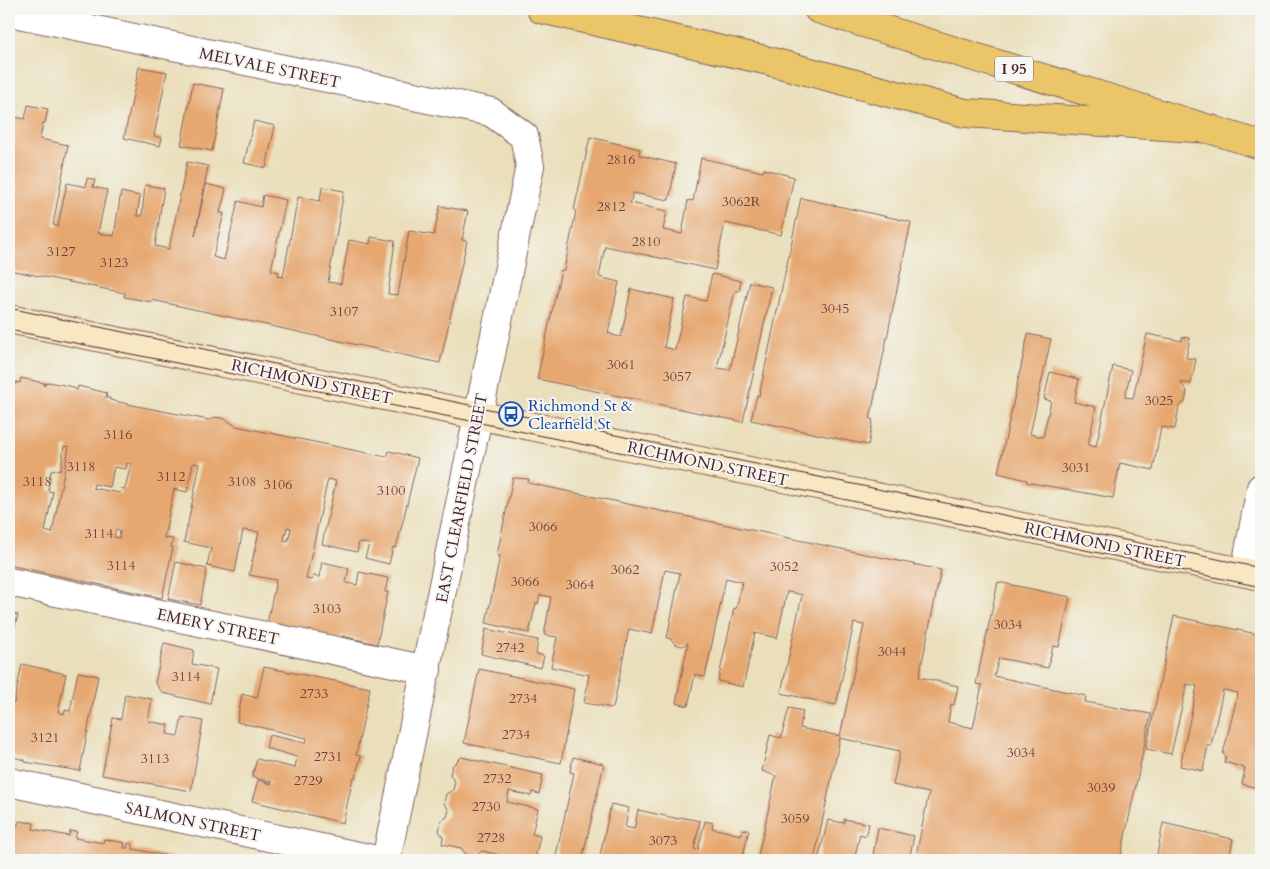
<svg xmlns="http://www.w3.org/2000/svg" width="1270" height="869" viewBox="0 0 1270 869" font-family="Cardo,serif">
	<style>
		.building { fill: #e6a770; fill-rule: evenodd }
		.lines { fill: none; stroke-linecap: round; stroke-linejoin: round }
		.minor-casing { stroke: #82625d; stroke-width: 30 }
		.secondary-casing { stroke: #82625d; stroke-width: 30 }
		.motorway-casing { stroke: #82625d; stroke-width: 30 }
		.minor { stroke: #fff; stroke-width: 28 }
		.secondary { stroke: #f7e8c3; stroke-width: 28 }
		.motorway { stroke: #eac669; stroke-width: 28 }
		.tram { stroke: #4a1f2b; stroke-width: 1 }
		.labels { text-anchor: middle; stroke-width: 4; stroke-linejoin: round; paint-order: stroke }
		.number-label { font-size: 14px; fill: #71413c }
		.shield { fill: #f6f6f2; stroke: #7e6067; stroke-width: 1 }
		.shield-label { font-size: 15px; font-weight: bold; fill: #4a1f2b }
		.street-label { font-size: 16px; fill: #4a1f2b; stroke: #f6f6f2 }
		.transit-label { font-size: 16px; fill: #164399; stroke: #f6f6f2; text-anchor: start }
	</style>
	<rect width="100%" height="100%" fill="#f6f6f2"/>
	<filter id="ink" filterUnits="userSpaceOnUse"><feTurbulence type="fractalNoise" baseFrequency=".02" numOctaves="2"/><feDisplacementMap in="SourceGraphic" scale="10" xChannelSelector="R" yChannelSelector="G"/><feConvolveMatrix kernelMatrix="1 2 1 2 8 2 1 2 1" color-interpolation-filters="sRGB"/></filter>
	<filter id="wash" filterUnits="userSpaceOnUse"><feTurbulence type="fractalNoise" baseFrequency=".0096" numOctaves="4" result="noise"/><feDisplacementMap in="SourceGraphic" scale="20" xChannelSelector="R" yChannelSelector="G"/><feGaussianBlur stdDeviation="1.12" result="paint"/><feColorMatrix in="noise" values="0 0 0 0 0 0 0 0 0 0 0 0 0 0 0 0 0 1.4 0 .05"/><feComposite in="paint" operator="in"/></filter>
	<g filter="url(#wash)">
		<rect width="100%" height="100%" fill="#eadfba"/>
		<g id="blocks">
			<path class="building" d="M139 67 167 72 154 136 162 138 160 146 124 138Z
				M193 83 224 89 212 151 181 145Z
				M28 105 48 109 45 123H43L40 139 68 145 53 225 58 226 67 183 86 187 87 178 95 180 93 187 107 190 98 233 114 236 121 192 140 196 137 216H142L145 185 164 188 155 246 169 249 187 162 208 166 195 236 206 184 226 189 220 213H224L213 257 224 260 238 201 261 207 263 195 286 200 271 270 279 272 278 276 283 277 298 197 320 201 322 187 344 191 328 282 341 284 349 240 370 244 371 237 395 241 388 294 398 295 409 231 434 235 440 206 468 211 462 240 467 241 440 363 152 300V302L124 297 125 293 9 270V147L15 117 25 119Z
				M254 121 275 126 266 168 244 163Z
				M590 137 640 149 639 155 676 164 669 200 633 193 630 203 667 211 663 230 682 234 688 200 693 201 701 158 763 172 764 169 794 177 781 235 725 223 715 270 605 246 599 277 619 282 608 333 612 334V335L621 337 631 289 674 299 664 347 675 350 687 297 706 301 712 274 741 281 739 291H735L717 368 730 370 750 282 772 287 743 422 537 379 561 270H564L576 211 574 210Z
				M801 198 911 222 870 419 873 420 868 445 751 420 757 395 759 396Z
				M1028 334 1051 339 1030 434 1043 437 1051 401 1044 399 1050 372 1079 379 1074 402 1096 407 1088 445 1096 447 1113 366 1131 370 1125 397 1133 398 1147 334 1182 341V337L1190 338 1186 358 1196 359 1191 384 1180 382 1187 391 1185 402 1179 406 1175 429 1161 427 1153 470 1120 463 1113 498 1026 482 1027 480 998 473Z
				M21 378 44 383V386L45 383 49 382 73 387 75 389 77 390 78 386 107 393 106 398H110V400L137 406 209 420 216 417 225 419 236 426 387 457 389 451 418 458 403 521 396 548 393 547 389 564 365 558 369 544 359 542 357 552 322 544 336 481 328 479 313 547 306 579 312 580 313 576 319 577 322 562 349 568 346 583 357 585 359 572 388 578 385 592H388L377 644 342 636 341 640 267 624 276 580 249 575 259 532 243 530 235 572 207 566 211 548 184 542 200 464 193 463 187 492 174 489 164 538 173 539 171 547H173L162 598 9 565V405L13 384H16V382L20 383ZM64 446 69 447 52 533 45 531 53 492 48 491 51 471 61 469ZM127 463H131L125 489 121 488 120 493 93 488 94 484 110 487 114 467 126 469ZM287 527 291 528 288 541 284 540ZM116 529 120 530 119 538 114 537Z
				M513 478 529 479 528 483 941 570 919 677 958 686 954 705 951 704 948 722 973 728 982 685 976 684 998 582 1070 597 1059 647 1053 646 1048 668 999 658 994 676 1086 696 1085 702 1151 714 1120 860H915L929 793 893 785 900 751 840 738 814 860H757L776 776 762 771 770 735 781 738 789 708 803 711 800 728 840 736 864 625 854 623 836 705 781 693 802 595 794 593 787 592 777 638 755 633 743 687 718 681 734 608 736 609 742 582 726 578 705 677 695 674 688 706 676 703 688 643 682 646 675 644 671 639 667 638 680 573 665 570 652 634 629 629 613 708 584 703 589 675 551 667 557 637 544 635 551 597 540 595 538 604 536 603 529 633 486 623 500 556 497 555Z
				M176 562 207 569 200 605 168 599Z
				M9 613 18 615 9 647Z
				M1174 616 1261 635V789L1242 784 1245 768 1224 762 1226 756 1223 754 1238 693 1223 690 1211 746 1208 745 1203 771 1180 766 1197 686 1187 684 1171 754 1146 749Z
				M486 629 538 640 536 654 544 656 541 668 481 654Z
				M164 643 194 650 192 664 217 669 210 704 163 693 155 683Z
				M22 664 66 674 58 712 64 714 65 710 70 711 78 672 98 676 80 771 25 762V760L9 756V702L14 703Z
				M264 667 370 688 356 755 361 756 355 778H353L343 823 252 801 258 780 271 784 272 782 252 777 257 759 295 768 297 757 266 748 269 735 306 743 307 738 237 722 242 694 257 698Z
				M479 669 574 689 561 763 464 743Z
				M125 694 152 699 148 721 169 725 167 734 178 736 182 717 203 721 191 791 102 775 113 718 121 719Z
				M461 757 543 775 539 794 532 792 531 796 509 791 507 802 538 809 532 834 540 836 535 859 527 857 521 860 482 851 475 856 466 854 461 848 442 844 443 837 439 831 441 821 447 817 449 810 444 803 446 794 453 790 455 782 450 775 452 766Z
				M573 757 604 764 582 860H555L574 773 570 772Z
				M611 804 629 808 625 827 634 829 638 810 679 819 680 817 700 821 694 849 698 850 705 821 713 823 712 828 741 835 742 829 749 830 742 860H599Z
				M844 819 869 824 866 836 860 834 854 860H818L828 820 844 823Z
				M19 821 34 823 33 829 69 836 70 831 77 832 75 838 103 843 104 839 125 843 124 848H127L128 843 133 844V849L178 858 177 860H9V824L18 825Z
				M1163 823 1233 839 1229 860H1156Z
				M878 828 914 836 909 860H872Z"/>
		</g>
	</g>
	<g filter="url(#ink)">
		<use href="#blocks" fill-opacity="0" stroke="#82625d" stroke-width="1"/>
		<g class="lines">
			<g class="minor-casing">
				<path id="minor" d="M9 12 491 112 524 136 530 166C481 397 436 629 386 860
					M1245 572 1261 488
					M9 582 427 670
					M9 782 377 860"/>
			</g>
			<g class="secondary-casing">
				<path id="secondary" d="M9 319 1261 576"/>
			</g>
			<g class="motorway-casing">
				<path id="motorway" d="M541 9 765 60 965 113 1211 129
					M818 9 1261 145"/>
			</g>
			<use href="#minor" class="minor"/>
			<use href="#secondary" class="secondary"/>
			<use href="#motorway" class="motorway"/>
			<path class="tram" d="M9 308 479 407 1261 568
				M9 330 476 422 1261 587"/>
		</g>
	</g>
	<defs>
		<g id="bus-ring" transform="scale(1.25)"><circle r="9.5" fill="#f6f6f2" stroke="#1a4fb4" stroke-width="1.5"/><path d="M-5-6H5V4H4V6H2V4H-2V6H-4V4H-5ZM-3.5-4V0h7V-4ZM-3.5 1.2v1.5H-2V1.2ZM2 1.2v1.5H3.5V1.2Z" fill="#1a4fb4"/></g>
	</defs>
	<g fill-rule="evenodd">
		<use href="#bus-ring" x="511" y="414"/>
	</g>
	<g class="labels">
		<g class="number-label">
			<text x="621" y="164">2816</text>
			<text x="741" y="206">3062R</text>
			<text x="611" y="211">2812</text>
			<text x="646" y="246">2810</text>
			<text x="61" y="256">3127</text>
			<text x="114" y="267">3123</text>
			<text x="835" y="313">3045</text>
			<text x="344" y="316">3107</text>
			<text x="621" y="369">3061</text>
			<text x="677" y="381">3057</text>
			<text x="1159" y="405">3025</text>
			<text x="118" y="439">3116</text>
			<text x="81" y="471">3118</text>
			<text x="1076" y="472">3031</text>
			<text x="171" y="481">3112</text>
			<text x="37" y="486">3118</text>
			<text x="242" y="486">3108</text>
			<text x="278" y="489">3106</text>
			<text x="391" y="495">3100</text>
			<text x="543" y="531">3066</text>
			<text x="99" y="538">3114</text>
			<text x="121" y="570">3114</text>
			<text x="784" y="571">3052</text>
			<text x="625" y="574">3062</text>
			<text x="525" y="586">3066</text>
			<text x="580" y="589">3064</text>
			<text x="327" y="613">3103</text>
			<text x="1008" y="629">3034</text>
			<text x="510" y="652">2742</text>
			<text x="892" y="656">3044</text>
			<text x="186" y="681">3114</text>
			<text x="314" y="698">2733</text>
			<text x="523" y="703">2734</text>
			<text x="516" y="739">2734</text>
			<text x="45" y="742">3121</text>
			<text x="1021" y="757">3034</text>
			<text x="328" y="761">2731</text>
			<text x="155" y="763">3113</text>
			<text x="497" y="783">2732</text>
			<text x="308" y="785">2729</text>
			<text x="1101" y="792">3039</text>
			<text x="486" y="811">2730</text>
			<text x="795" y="823">3059</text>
			<text x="491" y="842">2728</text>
			<text x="663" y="845">3073</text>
		</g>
		<rect class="shield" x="995" y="56.5" width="38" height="25" rx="4"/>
		<g class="shield-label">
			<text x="1014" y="74">I 95</text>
		</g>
		<g class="street-label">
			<text transform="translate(270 67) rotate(12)" y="6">MELVALE STREET</text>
			<text transform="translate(312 381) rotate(12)" y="6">RICHMOND STREET</text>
			<text transform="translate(708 463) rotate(12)" y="6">RICHMOND STREET</text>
			<text transform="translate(461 498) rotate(-79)" y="6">EAST CLEARFIELD STREET</text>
			<text transform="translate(1105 544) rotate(12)" y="6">RICHMOND STREET</text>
			<text transform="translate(218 626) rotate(12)" y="6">EMERY STREET</text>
			<text transform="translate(193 821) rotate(12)" y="6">SALMON STREET</text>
		</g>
		<g class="transit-label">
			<text x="528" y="411">Richmond St &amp;<tspan x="528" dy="18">Clearfield St</tspan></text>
		</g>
	</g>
	<rect width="1270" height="869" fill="none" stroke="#f6f6f2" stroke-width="30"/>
</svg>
